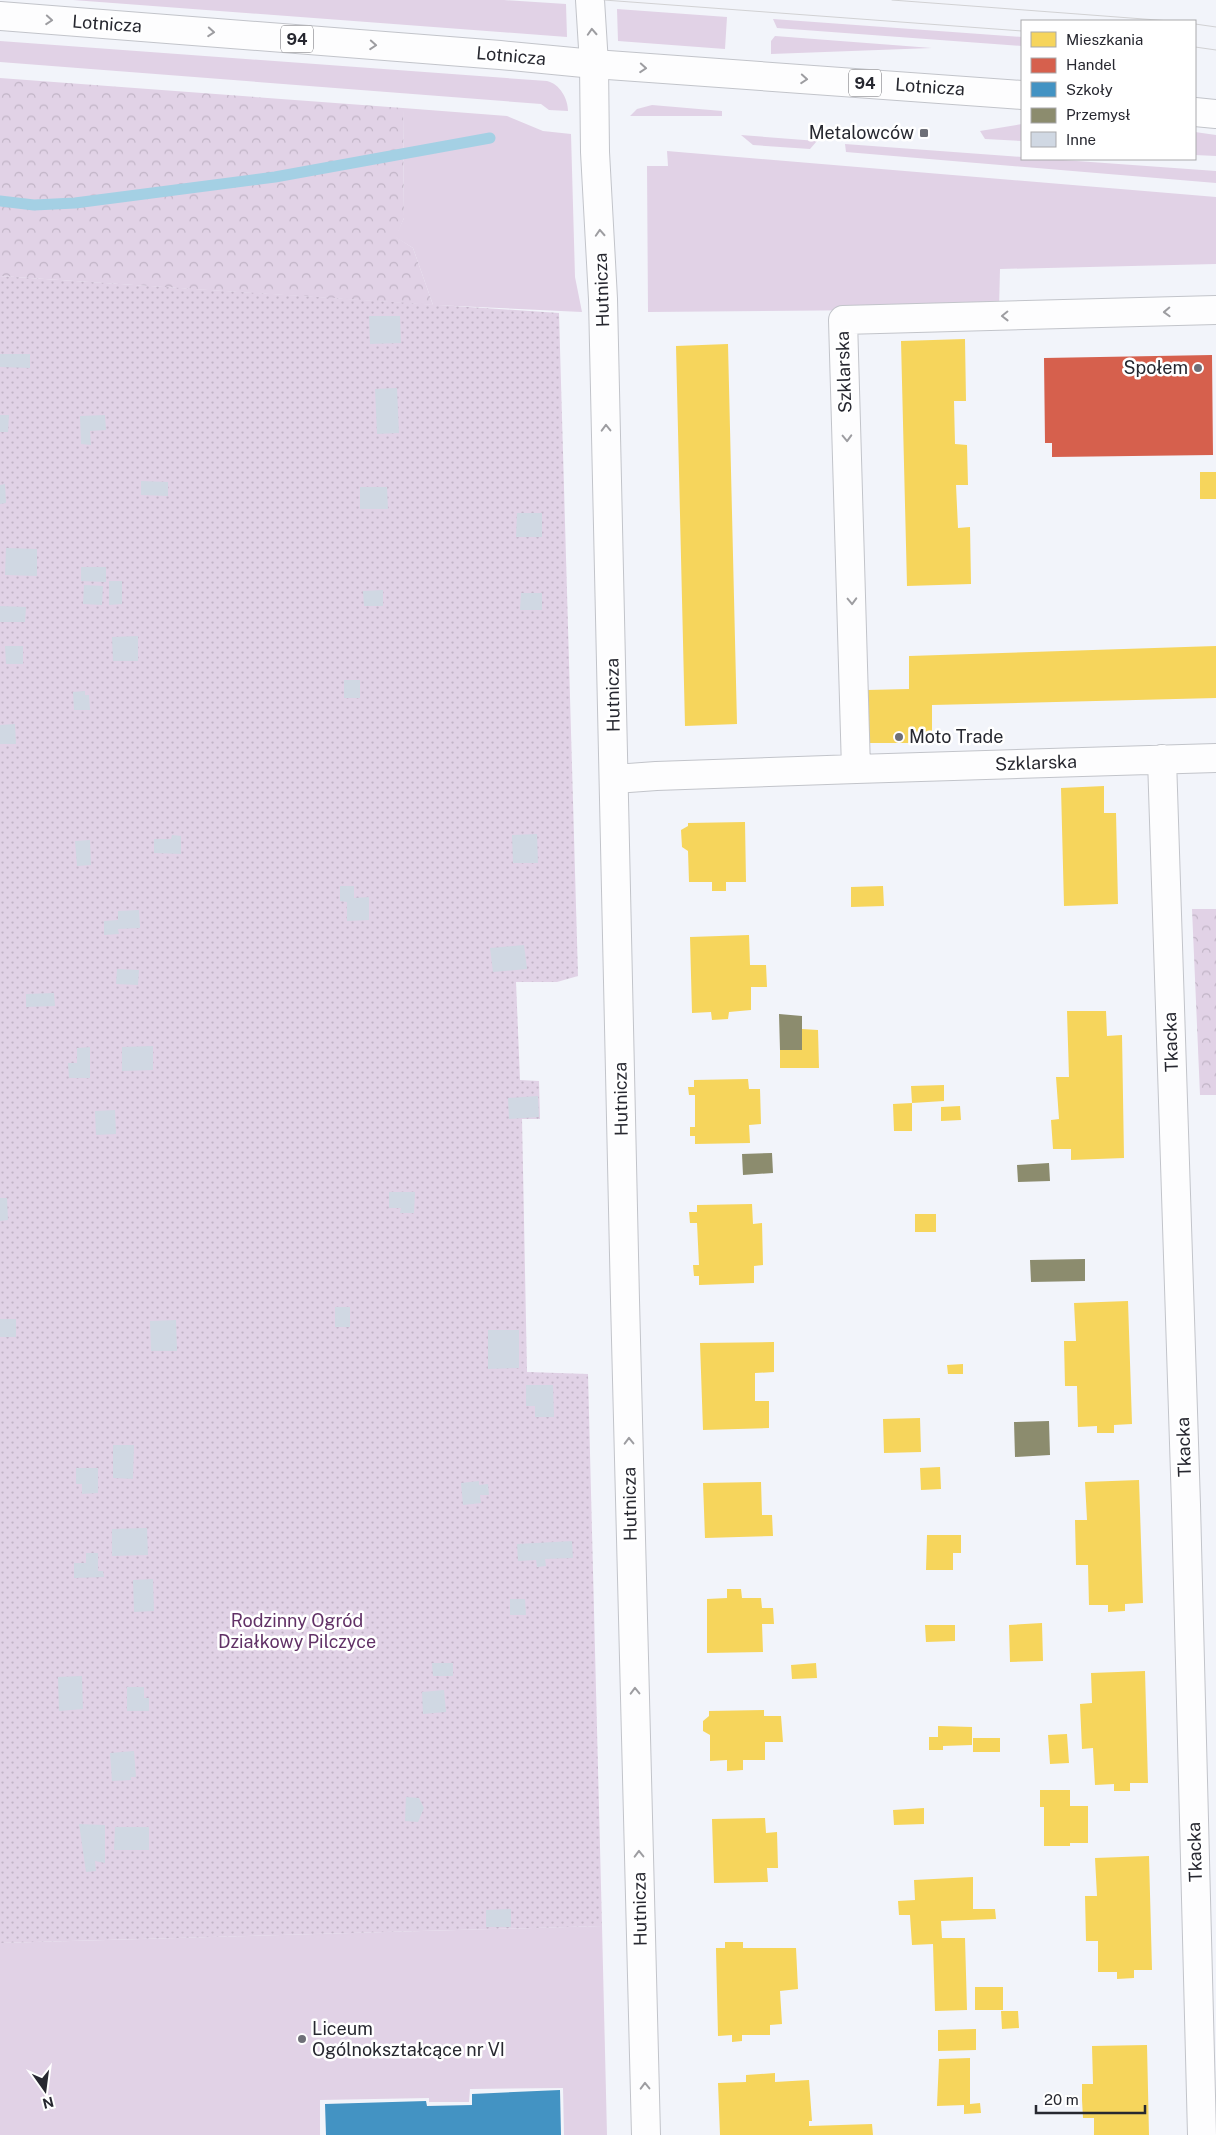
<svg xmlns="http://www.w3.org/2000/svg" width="1216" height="2135" viewBox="0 0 1216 2135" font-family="'Public Sans',sans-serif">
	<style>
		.green { fill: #e1d2e6 }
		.forest { fill: url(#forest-crowns) }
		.garden { fill: url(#garden-dots) }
		.homes { fill: #f6d55c }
		.shops { fill: #d6604d }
		.schools { fill: #4393c3 }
		.industry { fill: #8c8c6e }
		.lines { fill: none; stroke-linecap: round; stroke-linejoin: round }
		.stream { stroke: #a4d0e4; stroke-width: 11 }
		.building { fill: #d0d8e3 }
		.minor-casing { stroke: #c2c4ca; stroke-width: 30 }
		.tertiary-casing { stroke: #c2c4ca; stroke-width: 30 }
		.primary-casing { stroke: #c2c4ca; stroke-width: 30 }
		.minor { stroke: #fdfdfe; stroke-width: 28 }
		.tertiary { stroke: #fdfdfe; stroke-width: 28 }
		.primary { stroke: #fdfdfe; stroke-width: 28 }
		.tram { stroke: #d1d1d3; stroke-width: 1 }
		.oneway { stroke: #9d9da1 }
		.poi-dot { fill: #6e6f77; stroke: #fff; stroke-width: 2 }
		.labels { text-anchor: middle; stroke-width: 5; stroke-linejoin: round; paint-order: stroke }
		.shield { fill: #fff; stroke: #68686e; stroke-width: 1 }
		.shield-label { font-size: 16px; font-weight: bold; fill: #272830 }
		.street-label { font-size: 18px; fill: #272830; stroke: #fff }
		.poi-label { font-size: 18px; fill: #272830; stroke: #fff; text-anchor: end }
		.park-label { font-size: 18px; fill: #613166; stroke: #fff }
	</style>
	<defs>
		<pattern id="forest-crowns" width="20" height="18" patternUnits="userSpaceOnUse" patternTransform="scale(1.25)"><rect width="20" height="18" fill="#e1d2e6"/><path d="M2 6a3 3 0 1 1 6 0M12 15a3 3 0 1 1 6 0" fill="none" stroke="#c1b4c6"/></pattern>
		<pattern id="garden-dots" width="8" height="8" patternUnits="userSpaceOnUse" patternTransform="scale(1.25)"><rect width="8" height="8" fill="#e1d2e6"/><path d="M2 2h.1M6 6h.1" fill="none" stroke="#c1b4c6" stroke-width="1.8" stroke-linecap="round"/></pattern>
	</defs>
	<rect width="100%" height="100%" fill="#f2f4fa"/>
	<path class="green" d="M73 0H504L566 4 567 37Z
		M617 9 727 17 725 49 618 41Z
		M773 19 1022 37V46L777 28Z
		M775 36 932 48 771 54V41Z
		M0 41 547 81C560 84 568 99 568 111L549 110 541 104 0 62Z
		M652 105 722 111V116H630L637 109Z
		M403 108 507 116 543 131 571 134 575 277 582 312 433 305 413 248 395 237 404 218Z
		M1022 124V141L985 139 980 131Z
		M1195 132 1216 135V156L1195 155Z
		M741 135 817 141 810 149 753 145Z
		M845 144 1022 157V159H1049L1216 171V183L846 152Z
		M667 151 1216 197V264L1000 269 999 309 648 312 647 166H668Z
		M602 1926 607 2135H564L563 2088 470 2089 469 2102H429V2098L320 2100V2135H0V1943Z"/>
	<path class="forest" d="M0 78 403 108 404 218 396 237 413 248 433 305 0 276Z
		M1192 909H1216V1095H1200Z"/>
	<path class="garden" d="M0 276 559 313 578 976 557 982H516L520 1080 539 1081 540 1119H522L527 1372 588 1374 602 1926 0 1943Z"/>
	<path class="homes" d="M965 339 966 401H954L955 444 967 445 968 485H956L958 528 970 527 971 584 907 586 901 341Z
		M728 344 737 724 685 726 676 346Z
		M1200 472H1216V499H1200Z
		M1216 646V698L932 705V743H869L867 690 909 689V656Z
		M1104 786V813H1116L1118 904 1064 906 1061 788Z
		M745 822 746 882H726V891H712V882H689L688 851 682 847 681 830 688 826V823Z
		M883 886 884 906 851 907V887Z
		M749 935 750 965H766L767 987H751V1010L729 1012 728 1019 712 1020 711 1012 692 1013 690 937Z
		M1067 1011H1106L1107 1036 1122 1035 1124 1158 1071 1160V1149H1053L1051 1120 1059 1119 1056 1077H1069Z
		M802 1029 818 1030 819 1068H780V1050H802Z
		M748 1079 749 1089H760L761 1124 749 1125 750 1143 695 1144V1136H690V1127H695V1095H689L688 1087H694V1080Z
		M944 1085V1101L912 1103 911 1086Z
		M912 1103V1131H894L893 1104Z
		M960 1106 961 1120 941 1121V1107Z
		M752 1204 753 1224 762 1223 763 1265 754 1266V1283L699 1285V1276H694L693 1265H699L697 1223H690L689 1212H697V1205Z
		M915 1214H936V1232H915Z
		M1128 1301 1132 1424 1114 1425V1433H1097V1426L1078 1427 1077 1386H1065L1064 1341H1076L1074 1303Z
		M774 1342V1372L755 1373V1401H769V1428L703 1430 700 1343Z
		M963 1364V1374H948L947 1365Z
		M920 1418 921 1452 884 1453 883 1419Z
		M940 1467 941 1489 921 1490 920 1468Z
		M1139 1480 1143 1603 1125 1604V1611L1108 1612V1605H1089L1088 1565H1076L1075 1520H1087L1085 1482Z
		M761 1482 762 1515H772L773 1536 705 1538 703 1483Z
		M927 1535H961V1553H953V1570H926Z
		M727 1589H741L742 1598H761L762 1608H773L774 1624H762L763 1652 707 1653V1599L727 1598Z
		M1042 1623 1043 1661 1010 1662 1009 1625Z
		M925 1625H955V1641L926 1642Z
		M816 1663 817 1678 792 1679 791 1665Z
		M1145 1671 1148 1783H1130V1791H1114V1784L1095 1785 1093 1748 1082 1749 1080 1704 1092 1703 1091 1673Z
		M764 1710V1716H781L783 1742H765V1760H743V1770L727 1771V1760L710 1761V1735L703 1731V1721L709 1716V1711Z
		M938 1726 972 1727V1745L943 1746V1750H929V1737H938Z
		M1067 1734 1069 1763 1050 1764 1048 1735Z
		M973 1738H1000V1752H973Z
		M1040 1790H1070V1806H1088V1843H1070V1846H1044V1807H1040Z
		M924 1808V1824L894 1825 893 1810Z
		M765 1818 766 1833 777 1832 778 1868H767L768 1882 714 1883 712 1819Z
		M1149 1856 1152 1970H1134V1978L1117 1979V1972H1098V1941H1086L1085 1896H1097L1095 1858Z
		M973 1877V1909H995L996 1919 941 1921 942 1938H965L967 2010 935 2011 933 1944 912 1945 910 1915H899L898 1901 915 1900 914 1880Z
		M725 1942H743V1948H796L798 1989 780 1991 782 2024 770 2025V2035H742V2041L732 2042V2035L718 2036 716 1950V1948H725Z
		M975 1987H1003V2010H975Z
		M1001 2011H1018L1019 2028 1002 2029Z
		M976 2029V2050L938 2051V2030Z
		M1147 2045 1149 2135H1094V2118H1083L1082 2100V2084H1093L1092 2046Z
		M970 2058V2104L980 2103 981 2113 964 2114V2105L937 2106 939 2059Z
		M775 2073V2082L809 2080 812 2121H809V2126L872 2124 873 2135H720L718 2083 746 2082V2075Z"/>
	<path class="shops" d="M1212 355 1213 455 1052 457V443H1045L1044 358Z"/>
	<path class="schools" d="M560 2090 561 2135H326L325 2104 426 2101 427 2106 472 2105V2094Z"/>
	<path class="industry" d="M779 1014 802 1016V1050H780Z
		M772 1153 773 1173 743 1175 742 1154Z
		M1049 1163 1050 1181 1018 1182 1017 1165Z
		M1085 1259V1281L1031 1282 1030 1260Z
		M1049 1421 1050 1455 1015 1457 1014 1422Z"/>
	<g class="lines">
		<path class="stream" d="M0 201 34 205 75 203 275 177 490 138"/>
	</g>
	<path class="building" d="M369 316H400L401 343 370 344Z
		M0 354H30V368L0 367Z
		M397 388 399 433 377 434 375 389Z
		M0 415H9L8 432H0Z
		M105 415 106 430 90 431 91 445 81 444 80 416Z
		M141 481 168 482V496L141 495Z
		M5 484 6 503 0 504V485Z
		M360 487H387L388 509H360Z
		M517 513H542V537H516Z
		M6 548 37 549V576L5 575Z
		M81 567H106V582L81 581Z
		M109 581H122V604L109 605Z
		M84 585 103 586 102 605 83 604Z
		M383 590V606H364L363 591Z
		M521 593H542V610H520Z
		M0 606 26 607 25 622H0Z
		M138 636V661H113L112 637Z
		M5 646H23V664H6Z
		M344 680H360V698H344Z
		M85 691V695H89L90 710H74L73 692Z
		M15 724 16 744H0V725Z
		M537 834 538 863H513L512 835Z
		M172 835 181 836V854L154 853V839H171Z
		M90 840 91 865 77 866 75 841Z
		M340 886H354V898L369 897V920L347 921V902L340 901Z
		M139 910 140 928 118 929 119 934 104 935V921L118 920V911Z
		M524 945 527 969 493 972 490 948Z
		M117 969 139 970 138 985 116 984Z
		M54 993 55 1006 26 1007V994Z
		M153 1046V1070L122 1071V1047Z
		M90 1047V1078H69L68 1063H77V1048Z
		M538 1096 539 1117 509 1119 508 1098Z
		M115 1110 116 1134 96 1135 95 1111Z
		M389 1192H415L414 1213H400L401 1208H389Z
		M0 1198H7L8 1220 0 1221Z
		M335 1307H350V1327H335Z
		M0 1319H16V1337H0Z
		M176 1320 177 1351H151L150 1321Z
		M488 1330H519V1368L488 1369Z
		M526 1385H553L554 1417H535V1406H526Z
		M113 1445H134L133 1479 113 1478Z
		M76 1468H98V1493L82 1494V1484H76Z
		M479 1481V1485L488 1484 489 1495H480L481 1503 463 1505 461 1483Z
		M147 1528 148 1555 112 1556V1529Z
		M572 1541 573 1558 545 1559 546 1566 537 1567 536 1560 518 1561 517 1544Z
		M86 1553H98V1571H103L104 1577 74 1578V1563H86Z
		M153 1579 154 1611 134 1612 133 1580Z
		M510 1599H525L526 1615H510Z
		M432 1663H453V1676H433Z
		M82 1676 83 1709 59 1711 58 1677Z
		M127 1687H144V1698H149V1711H127Z
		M444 1690 446 1712 423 1714 422 1692Z
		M134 1751 136 1777H131V1780L112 1781 110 1753Z
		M406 1797 419 1798 424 1808 418 1822 405 1821Z
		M79 1824 105 1825V1863L95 1861 96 1871 86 1872Z
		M115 1827H149V1850H114Z
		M511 1909V1927H486V1910Z"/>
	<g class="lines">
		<g class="minor-casing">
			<path id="minor" d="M1162 759 1186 1505 1202 2135
				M856 769 843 320 1216 310
				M615 779 656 776 856 769 1216 758"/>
		</g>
		<g class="tertiary-casing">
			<path id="tertiary" d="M590 0 594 64 595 152 603 299 625 1300 646 2135"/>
		</g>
		<g class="primary-casing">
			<path id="primary" d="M0 16 500 55 594 64 1022 95
				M1195 112 1216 114"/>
		</g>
		<use href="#minor" class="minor"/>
		<use href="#tertiary" class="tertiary"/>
		<use href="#primary" class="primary"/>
		<path class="tram" d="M604 0 1022 31
			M892 0 1170 21
			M1195 24 1216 27
			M1195 47 1216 50"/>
	</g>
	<defs><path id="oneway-chevron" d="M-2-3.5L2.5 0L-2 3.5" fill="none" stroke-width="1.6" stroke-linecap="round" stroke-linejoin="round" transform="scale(1.25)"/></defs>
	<g class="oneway">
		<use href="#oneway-chevron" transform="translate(49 20) rotate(4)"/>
		<use href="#oneway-chevron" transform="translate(211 32) rotate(4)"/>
		<use href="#oneway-chevron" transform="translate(592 32) rotate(-93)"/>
		<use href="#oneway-chevron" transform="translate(373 45) rotate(4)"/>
		<use href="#oneway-chevron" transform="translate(643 68) rotate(4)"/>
		<use href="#oneway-chevron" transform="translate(804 79) rotate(4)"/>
		<use href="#oneway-chevron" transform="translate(600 233) rotate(-93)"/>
		<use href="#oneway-chevron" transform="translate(1167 312) rotate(178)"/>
		<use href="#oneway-chevron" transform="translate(1005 316) rotate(179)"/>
		<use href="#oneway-chevron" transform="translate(606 428) rotate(-91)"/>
		<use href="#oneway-chevron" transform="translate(847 438) rotate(88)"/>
		<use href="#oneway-chevron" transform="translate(852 601) rotate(88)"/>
		<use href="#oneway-chevron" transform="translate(629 1441) rotate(-91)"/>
		<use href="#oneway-chevron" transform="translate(635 1691) rotate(-91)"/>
		<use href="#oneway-chevron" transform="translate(639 1854) rotate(-91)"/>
		<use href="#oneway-chevron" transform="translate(645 2086) rotate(-91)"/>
	</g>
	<g class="poi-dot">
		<rect x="919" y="128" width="10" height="10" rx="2.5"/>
		<circle cx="1198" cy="368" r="5"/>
		<circle cx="899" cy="737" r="5"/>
		<circle cx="302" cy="2039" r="5"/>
	</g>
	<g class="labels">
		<g class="shield">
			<rect x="281" y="25.5" width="32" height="27" rx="4"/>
			<rect x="849" y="69.5" width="32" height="27" rx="4"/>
		</g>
		<g class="shield-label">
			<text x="297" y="45">94</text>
			<text x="865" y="89">94</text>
		</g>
		<g class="street-label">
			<text transform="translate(107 24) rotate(4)" y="6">Lotnicza</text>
			<text transform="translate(511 56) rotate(5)" y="6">Lotnicza</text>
			<text transform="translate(930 87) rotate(4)" y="6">Lotnicza</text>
			<text transform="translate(602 290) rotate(-92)" y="6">Hutnicza</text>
			<text transform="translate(844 372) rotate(-92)" y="6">Szklarska</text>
			<text transform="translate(613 695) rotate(-91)" y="6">Hutnicza</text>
			<text transform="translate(1036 763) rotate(-2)" y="6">Szklarska</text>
			<text transform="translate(1171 1042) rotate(-92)" y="6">Tkacka</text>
			<text transform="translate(621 1099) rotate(-91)" y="6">Hutnicza</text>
			<text transform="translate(1184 1447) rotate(-92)" y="6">Tkacka</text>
			<text transform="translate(630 1504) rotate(-91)" y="6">Hutnicza</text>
			<text transform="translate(1195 1852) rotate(-92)" y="6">Tkacka</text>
			<text transform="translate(640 1909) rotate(-91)" y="6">Hutnicza</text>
		</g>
		<g class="poi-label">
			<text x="914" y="139">Metalowców</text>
			<text x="1188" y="374">Społem</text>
			<text x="909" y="743" text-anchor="start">Moto Trade</text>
			<text x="312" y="2035" text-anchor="start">Liceum<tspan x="312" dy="21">Ogólnokształcące nr VI</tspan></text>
		</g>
		<g class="park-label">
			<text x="297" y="1627">Rodzinny Ogród<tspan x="297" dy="21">Działkowy Pilczyce</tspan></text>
		</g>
	</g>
	<rect x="1021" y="20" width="175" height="140" fill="#ffffff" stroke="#a9a9ac"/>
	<rect x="1031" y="32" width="25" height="15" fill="#f6d55c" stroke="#a9a9ac"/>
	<text x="1066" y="45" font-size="15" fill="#272830">Mieszkania</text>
	<rect x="1031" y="58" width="25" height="15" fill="#d6604d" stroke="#a9a9ac"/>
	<text x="1066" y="70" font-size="15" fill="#272830">Handel</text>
	<rect x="1031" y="82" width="25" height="15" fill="#4393c3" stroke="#a9a9ac"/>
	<text x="1066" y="95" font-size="15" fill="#272830">Szkoły</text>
	<rect x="1031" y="108" width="25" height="15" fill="#8c8c6e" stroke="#a9a9ac"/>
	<text x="1066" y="120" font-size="15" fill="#272830">Przemysł</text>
	<rect x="1031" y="132" width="25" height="15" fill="#d0d8e3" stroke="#a9a9ac"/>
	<text x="1066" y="145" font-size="15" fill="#272830">Inne</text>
	<g transform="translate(45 2090) rotate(166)" stroke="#ffffff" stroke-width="4" paint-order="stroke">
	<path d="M0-4L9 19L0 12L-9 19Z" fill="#272830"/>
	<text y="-8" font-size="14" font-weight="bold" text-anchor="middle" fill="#272830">N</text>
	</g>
	<path d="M1036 2105v8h109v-8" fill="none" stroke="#272830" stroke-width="2.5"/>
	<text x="1044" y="2105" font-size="15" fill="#272830" stroke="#ffffff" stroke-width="4" paint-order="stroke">20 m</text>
</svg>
